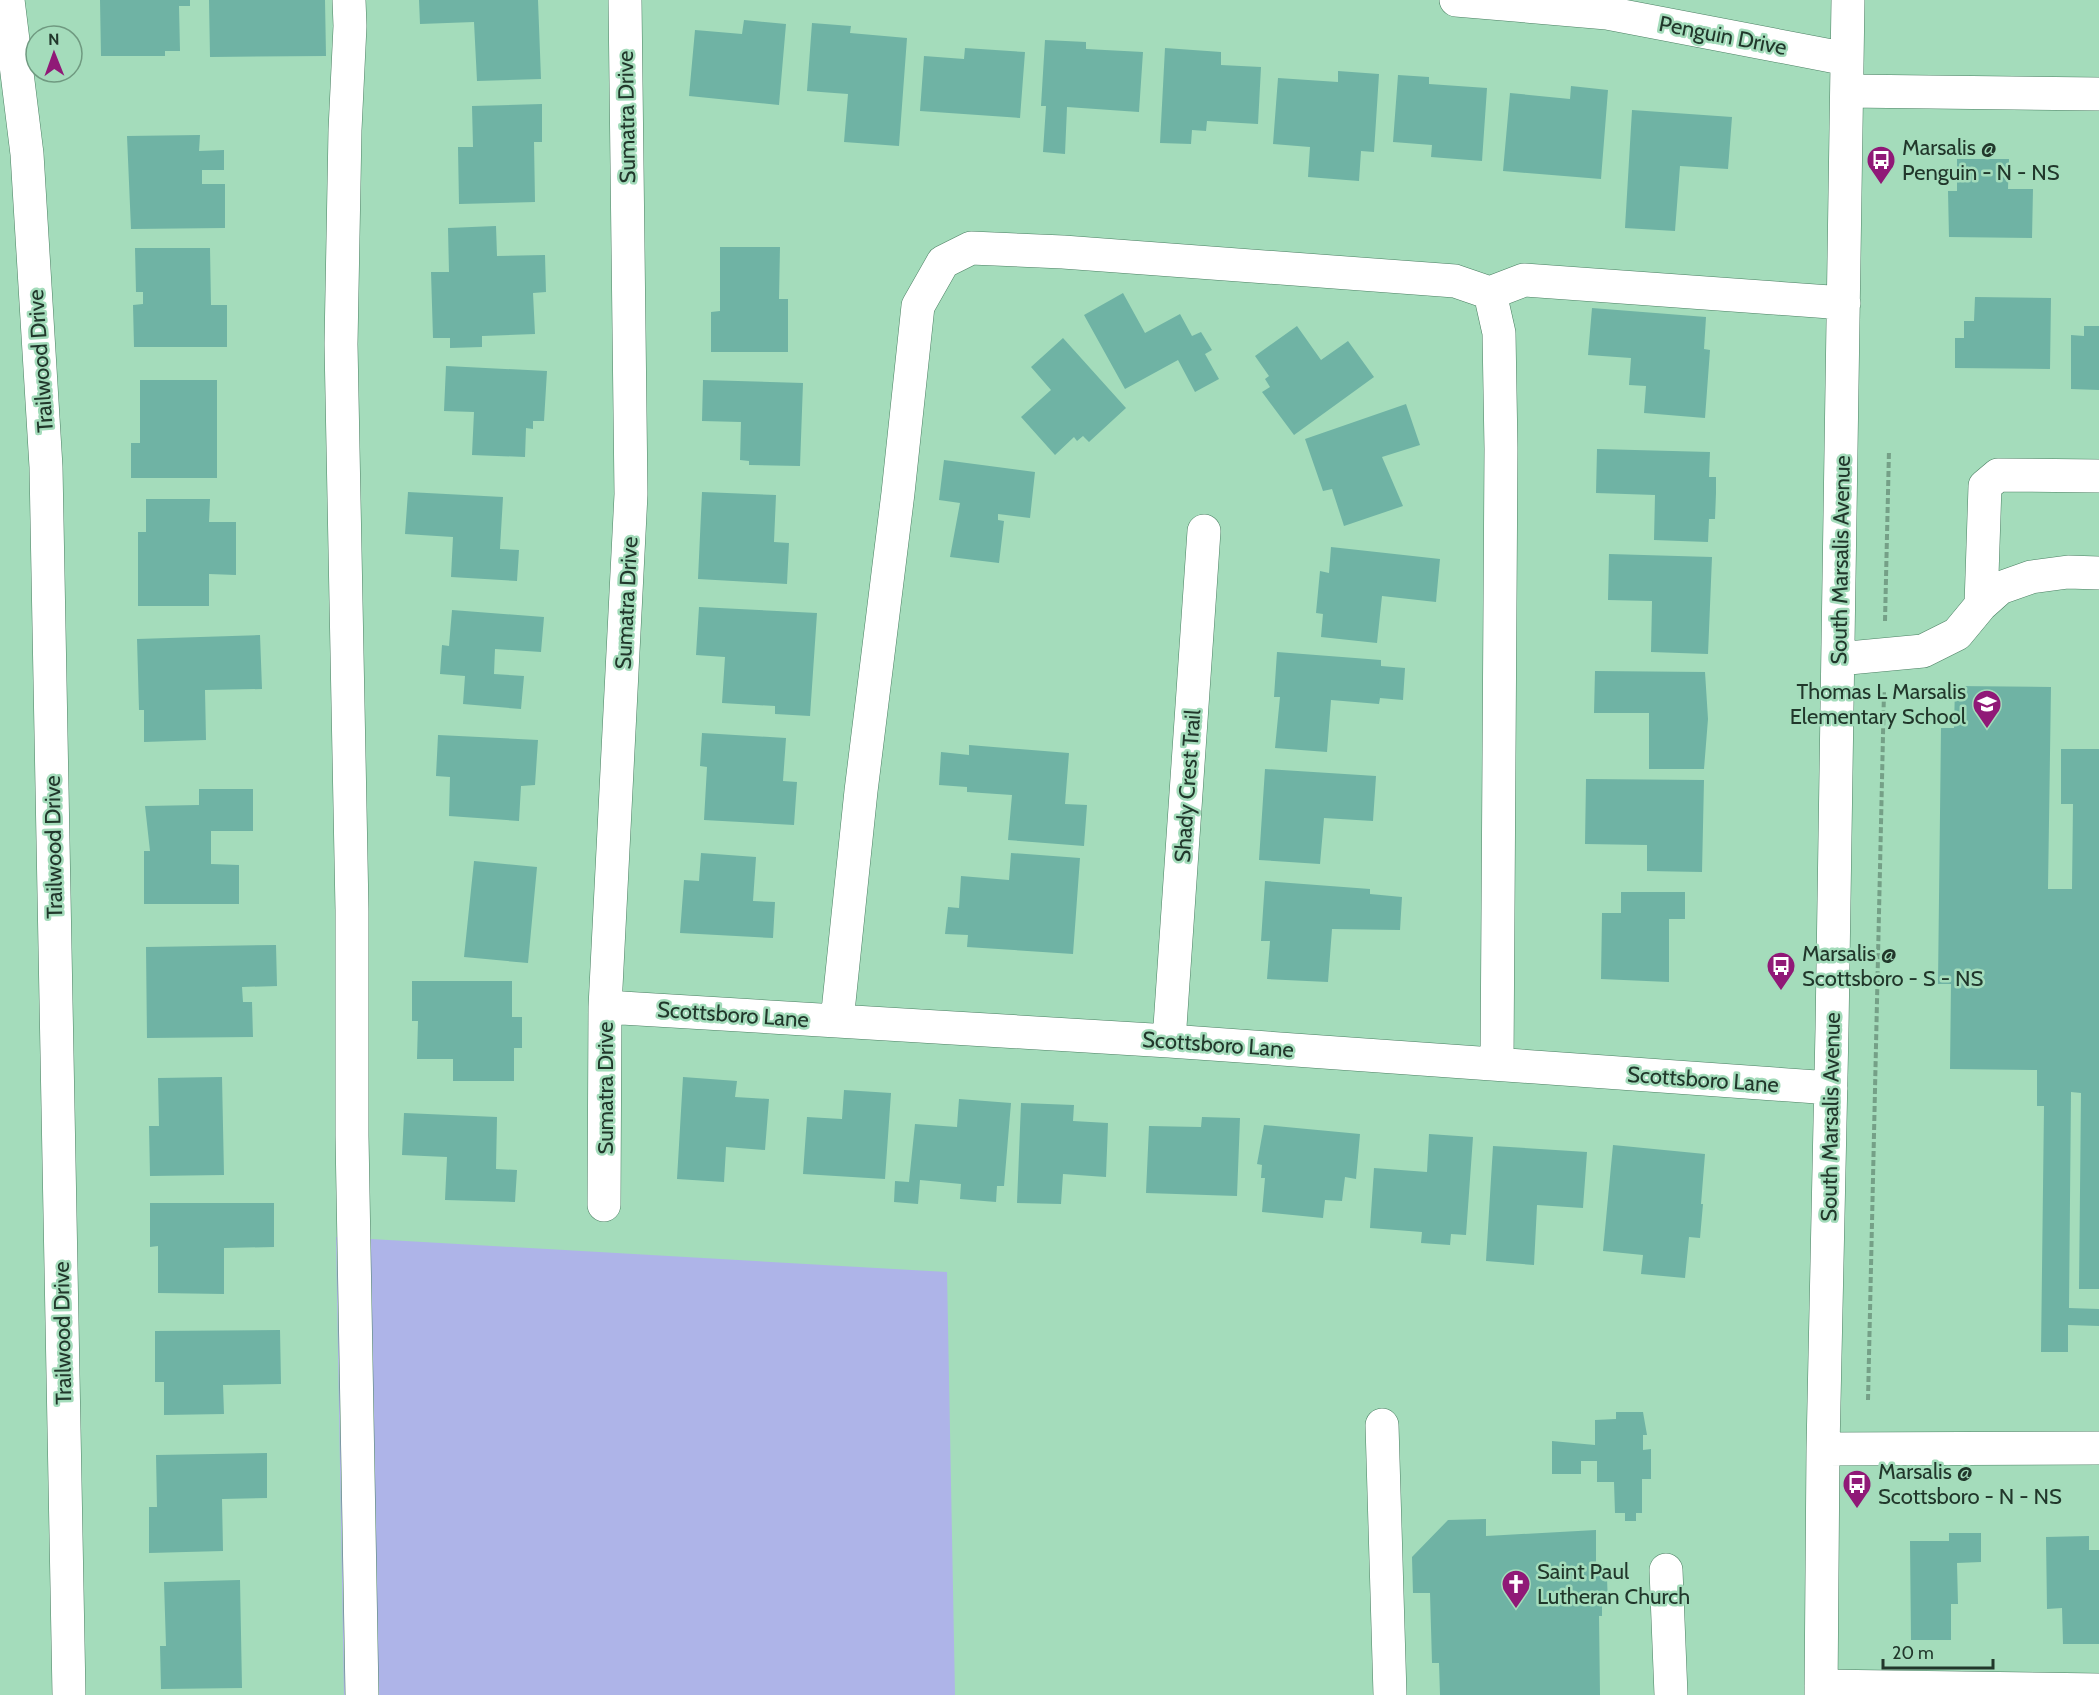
<svg xmlns="http://www.w3.org/2000/svg" width="2099" height="1695" viewBox="0 0 2099 1695" font-family="Cabin,sans-serif">
	<style>
		.green { fill: #aeb4e8 }
		.building { fill: #6fb3a4 }
		.lines { fill: none; stroke-linecap: round; stroke-linejoin: round }
		.minor-casing { stroke: #4a7f62; stroke-width: 34 }
		.path { stroke: #75a087; stroke-width: 4; stroke-dasharray: 6 3; stroke-linecap: butt }
		.minor { stroke: #fff; stroke-width: 33 }
		.labels { text-anchor: middle; stroke-width: 5; stroke-linejoin: round; paint-order: stroke }
		.street-label { font-size: 22px; fill: #21372b; stroke: #a4dcbb }
		.poi-label { font-size: 22px; fill: #21372b; stroke: #a4dcbb; text-anchor: start }
	</style>
	<rect width="100%" height="100%" fill="#a4dcbb"/>
	<path class="green" d="M336 1237 947 1272 955 1695H344Z"/>
	<path class="building" d="M100 0H190V6H179L180 51H165V56H101Z
		M209 0H325L326 56 210 57Z
		M419 0H538L541 79 477 81 474 22 420 24Z
		M744 20 786 24 779 105 689 96 695 30 742 34Z
		M812 23 851 26 850 33 907 38 899 146 844 142 848 94 807 91Z
		M1045 40 1086 42V49L1143 52 1139 112 1067 107 1065 154 1043 152 1046 106H1041Z
		M965 48 1025 52 1020 118 920 111 924 56 964 59Z
		M1165 48 1221 52V65L1261 67 1258 124 1207 121 1206 131 1192 130 1191 144 1160 143Z
		M1338 71 1379 74 1374 152 1361 151 1359 181 1308 177 1310 147 1273 144 1278 78 1338 82Z
		M1398 75 1429 77V84L1487 88 1482 161 1431 157 1432 145 1393 142Z
		M1571 86 1608 90 1601 179 1503 171 1510 93 1570 99Z
		M542 104V142H534L535 202 459 204 458 147H473L472 106Z
		M1632 110 1732 117 1728 169 1680 166 1675 231 1625 228Z
		M200 135 199 151 224 150V170H202V184H225V228L131 229 127 136Z
		M1957 159H2009L2008 189H2033L2032 238 1949 237 1948 191H1957Z
		M496 226 497 256 545 255 546 292 533 293 535 334 482 336V347L450 348V338H433L431 272H449L448 228Z
		M720 247H780L779 299H788V352H711V312L720 311Z
		M135 248H210L211 305H227V347H134L133 305 143 304V292H136Z
		M1123 293 1145 333 1180 314 1192 336 1201 332 1212 350 1205 354 1219 379 1195 392 1178 360 1125 389 1084 315Z
		M1975 297 2051 298 2050 369 1955 368V338H1964V321H1974Z
		M1592 308 1706 317 1704 349 1710 350 1705 418 1644 413 1646 386 1629 385 1631 358 1588 355Z
		M1297 326 1321 360 1348 341 1374 377 1294 435 1262 392 1270 387 1265 379 1269 376 1255 356Z
		M2084 326H2099V390L2071 389V335L2084 336Z
		M1063 338 1126 408 1089 442 1083 436 1077 441 1074 437 1055 455 1021 417 1051 390 1031 367Z
		M446 366 547 371 544 421H533V429L526 428 525 457 472 455 474 412 444 411Z
		M140 380H217V478H131V443H140Z
		M703 380 803 383 800 466 749 465V461L740 460 741 422 702 421Z
		M1406 404 1420 445 1382 457 1403 506 1344 526 1332 489 1323 491 1305 439Z
		M1597 449 1710 452 1709 477H1716V493L1715 519H1709L1708 542 1654 540 1655 495 1596 493Z
		M944 460 1035 472 1030 518 998 514V520L1004 521 999 563 950 557 960 503 939 500Z
		M408 492 503 497 500 549 519 550 517 581 451 577 453 537 405 534Z
		M702 492 776 495 774 542 789 543 787 584 698 579Z
		M146 499H210L209 522H236V575L209 574V606H138V532H146Z
		M1331 547 1440 559 1436 602 1382 596 1377 643 1321 637 1323 614 1316 613 1320 571 1329 573Z
		M1609 554 1712 557 1708 654 1651 652 1652 601 1608 600Z
		M699 607 817 613 810 716 775 714V706L722 703 725 657 696 655Z
		M452 610 544 617 541 652 495 649 494 674 524 676 521 709 463 704 465 676 440 674 442 645 449 646Z
		M260 635 262 689 205 690 206 740 144 742V710H139L137 639Z
		M1277 652 1381 660V666L1405 668 1403 700 1380 698 1379 704 1331 700 1327 752 1275 748 1280 697H1274Z
		M1595 671 1705 672 1708 719 1704 769H1649V713H1594Z
		M1955 686 2051 687 2048 889H2072L2073 804H2061V749H2099V1289H2079L2081 1093 2071 1092 2069 1308 2099 1309V1326L2068 1325V1352H2041L2044 1106H2037V1070L1950 1069 1951 984H1938L1941 728H1954Z
		M702 733 786 738 783 781 797 782 794 825 704 820 707 767 700 766Z
		M438 735 538 740 535 785 521 786 519 821 449 816 450 777 436 776Z
		M969 745 1069 753 1065 804 1087 805 1084 846 1008 840 1012 795 967 792V787L939 785 941 752 969 755Z
		M1265 769 1376 776 1373 821 1324 818 1320 864 1259 860Z
		M1586 779 1704 780 1702 872 1647 871V845L1585 844Z
		M199 789H253V831H211V864L239 865V904H144V851H150L145 806 199 805Z
		M701 853 756 857 753 901 775 902 773 938 680 933 684 880 699 881Z
		M1011 853 1080 858 1073 954 967 947 968 935 945 934 948 907 959 908 961 876 1009 880Z
		M474 861 537 867 528 963 464 957Z
		M1265 881 1370 889V894L1402 897 1400 930 1332 929 1328 982 1267 979 1270 941H1261Z
		M1621 892H1685V919H1669V982L1601 979 1602 913H1621Z
		M276 945 277 986 242 987 243 1002H252L253 1037 147 1038 146 947Z
		M412 981H512V1017H522V1048H514V1081H453V1059H417L418 1021H412Z
		M222 1077 224 1175 150 1176 149 1126H159L158 1078Z
		M683 1077 737 1081 735 1097 769 1099 765 1150 726 1147 724 1182 677 1179Z
		M844 1090 891 1093 885 1179 803 1174 807 1117 842 1119Z
		M959 1099 1011 1103 1004 1186H997L996 1202 960 1199 961 1184 920 1180 918 1204 894 1202 895 1181 909 1182 915 1124 957 1127Z
		M1021 1103 1074 1105 1073 1121 1108 1123 1106 1177 1063 1174 1061 1204 1017 1203Z
		M404 1113 497 1117 496 1169 517 1170 515 1202 445 1200 447 1157 402 1155Z
		M1202 1117 1240 1118 1237 1196 1146 1193 1149 1126 1201 1127Z
		M1264 1125 1360 1134 1356 1179 1345 1177 1342 1201 1325 1200 1323 1218 1262 1212 1265 1178H1261L1262 1165 1257 1164Z
		M1429 1134 1473 1137 1466 1235 1451 1234 1450 1245 1421 1243 1422 1232 1370 1228 1374 1168 1427 1172Z
		M1613 1145 1705 1154 1701 1204H1703L1700 1238 1689 1237 1685 1278 1641 1274 1643 1255 1603 1251Z
		M1493 1146 1587 1152 1583 1208 1537 1205 1534 1265 1486 1261Z
		M150 1203H274V1247L224 1248V1294L158 1293V1246L150 1247Z
		M280 1330 281 1384 223 1385 224 1414 164 1415V1382H155V1331Z
		M1616 1412H1643L1647 1435H1643V1450L1651 1449V1479H1642V1513H1636V1521H1625V1513H1615L1614 1482H1597V1461H1581V1474H1552V1441L1595 1445V1420L1616 1419Z
		M267 1453V1498L222 1499 223 1551 149 1553V1507H157L156 1455Z
		M1486 1519V1536L1596 1530V1564H1603V1578H1607L1608 1605H1602V1616H1599L1600 1695H1440L1439 1663H1432L1430 1593H1413L1412 1557 1448 1520Z
		M1949 1533H1981V1562L1957 1563 1958 1604H1951V1640H1911L1910 1541H1949Z
		M2089 1536V1550H2099V1644H2063L2062 1608 2047 1609 2046 1537Z
		M240 1580 242 1688 161 1689 160 1646H166L164 1582Z"/>
	<g class="lines">
		<g class="minor-casing">
			<path id="minor" d="M8 0 27 154 46 467 69 1695
				M349 0 350 26 345 130 341 344 352 910V1136L362 1695
				M1456 0 1607 13 1847 59
				M1847 91 2099 94
				M1490 293 1524 280 1844 303
				M1981 605 1985 486 1998 475 2099 476
				M1838 659 1923 651 1957 634 1981 605 2000 588 2031 577 2068 572 2099 573
				M605 1007 1169 1041 1831 1088
				M837 1021 861 791 898 493 918 306 943 262 971 248 1063 252 1455 281 1490 293 1499 333 1501 449 1497 1064
				M1169 1041 1204 531
				M604 1205 605 1007 631 494 625 0
				M1382 1425 1390 1695
				M1823 1449 2099 1448
				M1666 1570 1671 1695
				M1821 1686 2099 1690
				M1821 1695 1823 1449 1832 1029 1848 0"/>
		</g>
		<path class="path" d="M1885 621 1889 450
			M1868 1400 1884 691"/>
		<use href="#minor" class="minor"/>
	</g>
	<defs>
		<g id="bus-pin" transform="scale(1.5)"><path d="M0 17L-7.5 6A9.5 9.5 0 1 1 7.5 6Z" fill="#901977" stroke="#a4dcbb"/><path d="M-5-6H5V4H4V6H2V4H-2V6H-4V4H-5ZM-3.5-4V0h7V-4ZM-3.5 1.2v1.5H-2V1.2ZM2 1.2v1.5H3.5V1.2Z" fill="#fff"/></g>
		<g id="school-pin" transform="scale(1.5)"><path d="M0 17L-7.5 6A9.5 9.5 0 1 1 7.5 6Z" fill="#901977" stroke="#a4dcbb"/><path d="M0-5L7-2L0 1L-7-2ZM-4 1L0 2.5L4 1V4Q0 6-4 4Z" fill="#fff"/></g>
		<g id="church-pin" transform="scale(1.5)"><path d="M0 17L-7.5 6A9.5 9.5 0 1 1 7.5 6Z" fill="#901977" stroke="#a4dcbb"/><path d="M-1.2-6h2.4v3.5h3.3v2.4h-3.3V6h-2.4V-.1h-3.3v-2.4h3.3Z" fill="#fff"/></g>
	</defs>
	<g fill-rule="evenodd">
		<use href="#bus-pin" x="1881" y="160"/>
		<use href="#school-pin" x="1987" y="704"/>
		<use href="#bus-pin" x="1781" y="966"/>
		<use href="#bus-pin" x="1857" y="1484"/>
		<use href="#church-pin" x="1516" y="1584"/>
	</g>
	<g class="labels">
		<g class="street-label">
			<text transform="translate(1723 35) rotate(11)" y="8">Penguin Drive</text>
			<text transform="translate(626 117) rotate(-91)" y="8">Sumatra Drive</text>
			<text transform="translate(40 361) rotate(-94)" y="8">Trailwood Drive</text>
			<text transform="translate(1840 560) rotate(-89)" y="8">South Marsalis Avenue</text>
			<text transform="translate(626 603) rotate(-87)" y="8">Sumatra Drive</text>
			<text transform="translate(1187 786) rotate(-86)" y="8">Shady Crest Trail</text>
			<text transform="translate(53 847) rotate(-91)" y="8">Trailwood Drive</text>
			<text transform="translate(733 1014) rotate(4)" y="8">Scottsboro Lane</text>
			<text transform="translate(1218 1044) rotate(4)" y="8">Scottsboro Lane</text>
			<text transform="translate(1703 1079) rotate(4)" y="8">Scottsboro Lane</text>
			<text transform="translate(605 1088) rotate(-90)" y="8">Sumatra Drive</text>
			<text transform="translate(1830 1117) rotate(-89)" y="8">South Marsalis Avenue</text>
			<text transform="translate(62 1333) rotate(-91)" y="8">Trailwood Drive</text>
		</g>
		<g class="poi-label">
			<text x="1902" y="155">Marsalis @<tspan x="1902" dy="25">Penguin - N - NS</tspan></text>
			<text x="1966" y="699" text-anchor="end">Thomas L Marsalis<tspan x="1966" dy="25">Elementary School</tspan></text>
			<text x="1802" y="961">Marsalis @<tspan x="1802" dy="25">Scottsboro - S - NS</tspan></text>
			<text x="1878" y="1479">Marsalis @<tspan x="1878" dy="25">Scottsboro - N - NS</tspan></text>
			<text x="1537" y="1579">Saint Paul<tspan x="1537" dy="25">Lutheran Church</tspan></text>
		</g>
	</g>
	<g transform="translate(54 54) rotate(359)"><circle r="28" fill="#a4dcbb" stroke="#709a81" stroke-width="1.5"/>
	<path d="M0-4.5L10 22L0 15L-10 22Z" fill="#901977"/>
	<text y="-9" font-size="16" font-weight="bold" text-anchor="middle" fill="#21372b">N</text>
	</g>
	<path d="M1883 1659v9h110v-9" fill="none" stroke="#21372b" stroke-width="3"/>
	<text x="1892" y="1659" font-size="18" fill="#21372b" stroke="#a4dcbb" stroke-width="4.5" paint-order="stroke">20 m</text>
</svg>
